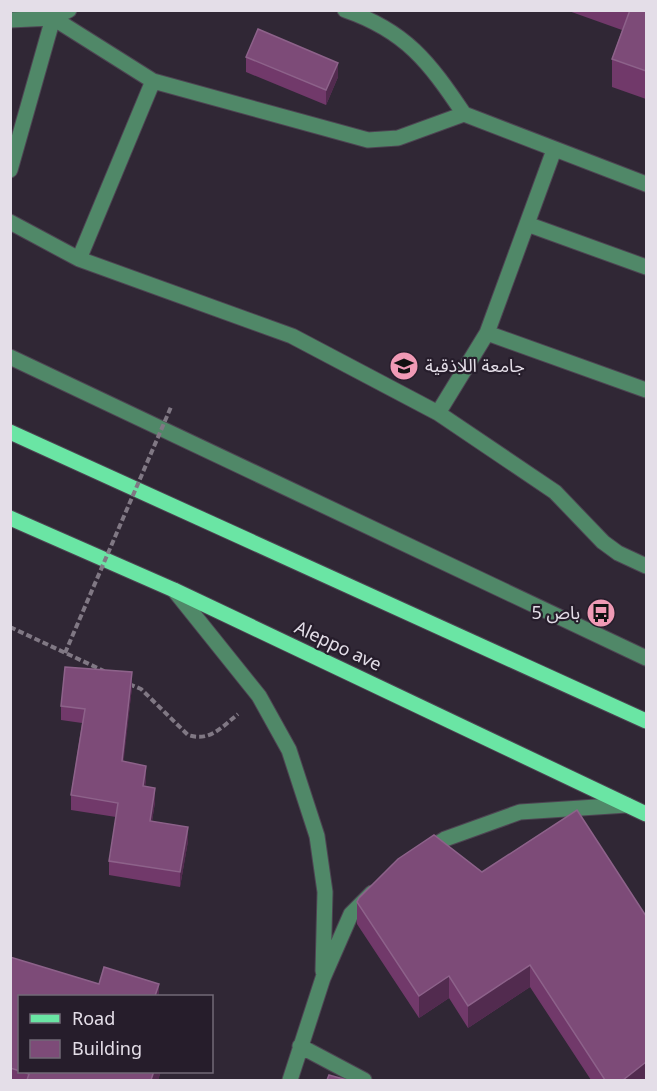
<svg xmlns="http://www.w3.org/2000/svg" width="657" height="1091" viewBox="0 0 657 1091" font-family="'Noto Sans','Noto Sans Arabic',sans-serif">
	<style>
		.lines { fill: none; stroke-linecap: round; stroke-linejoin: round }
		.minor-casing { stroke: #4d4452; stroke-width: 17 }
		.major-casing { stroke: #4d4452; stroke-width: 17 }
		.path { stroke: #807884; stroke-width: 4; stroke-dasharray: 6 3; stroke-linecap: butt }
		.minor { stroke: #508868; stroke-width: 15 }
		.major { stroke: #6ae5a4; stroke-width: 15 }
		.path-bridge { stroke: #807884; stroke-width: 4; stroke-dasharray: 6 3; stroke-linecap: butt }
		.wall { fill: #71396a }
		.shaded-wall { fill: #522b4f }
		.building { fill: #7d4b78; stroke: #8d628a; stroke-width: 1.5 }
		.labels { text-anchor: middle; stroke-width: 4.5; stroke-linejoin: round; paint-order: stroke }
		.poi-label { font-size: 18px; fill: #e4dee8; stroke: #261d2b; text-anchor: start }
		.street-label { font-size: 18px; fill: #e4dee8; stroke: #261d2b }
	</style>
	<rect width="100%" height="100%" fill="#302735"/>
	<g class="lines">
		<g class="minor-casing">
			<path id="minor" d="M345 10C406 31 429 62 464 114
				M10 20 53 18 153 81 368 140 398 138 464 114 646 184
				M153 81 79 259 292 336 438 413 487 333 554 150
				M10 170 53 18 69 10
				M10 222 79 259
				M527 224 646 267
				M487 333 646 390
				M10 357 646 658
				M438 413 555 492 603 542 618 553 646 566
				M174 590 259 696 289 750 317 836 325 892 323 971
				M426 851 445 839 520 812 627 805
				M300 1046 364 1080
				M290 1080 323 978 351 914 372 893"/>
		</g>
		<g class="major-casing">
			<path id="major" d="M10 432 646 721
				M10 518 174 590 646 814"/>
		</g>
		<path class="path" d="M10 627 104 671
			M129 684 141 689 188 735C210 742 222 727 238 714"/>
		<use href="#minor" class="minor"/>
		<use href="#major" class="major"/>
		<path class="path-bridge" d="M65 653 171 407"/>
	</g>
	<path class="wall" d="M566 10H646V99L612 87V59L622 30Z
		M246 57 338 77 326 105 246 72Z
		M132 687 123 762 146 780 145 786 155 802 152 821 188 841 180 887 109 875V861L116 817 71 810V795L82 723 61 720V706Z
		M434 835 646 1080H591L530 987 468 1028 449 998 419 1018 357 924V902Z
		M10 957 99 984 159 996H20V1071H161L158 1080H10Z"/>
	<path class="shaded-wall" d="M338 63V77L326 105V90Z
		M132 672V687L122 776V761Z
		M146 766V780L143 800V786Z
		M155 788V802L150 835V821Z
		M188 827V841L180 887V872Z
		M530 965V987L468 1028V1006Z
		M449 976V998L419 1018V996Z
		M159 984V996H155Z
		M646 1062V1080H623Z
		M154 1071H161L158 1080H151Z"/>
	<path class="building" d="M630 10H646V71L612 59Z
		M258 29 338 63 326 90 246 57Z
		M65 667 132 672 122 761 146 766 143 786 155 788 150 821 188 827 180 872 109 861 118 803 71 795 85 709 61 706Z
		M577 810 646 916V1062L623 1080H605L530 965 468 1006 449 976 419 996 357 902 359 898 398 859 434 835 482 872Z
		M10 957 99 984 104 967 159 984 155 996H20V1071L10 1068Z
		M21 1071H154L151 1080H27L29 1074Z
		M329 1075 347 1080H327Z"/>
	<defs>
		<g id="university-disc" transform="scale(1.5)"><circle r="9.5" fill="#f09ab5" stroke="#261d2b"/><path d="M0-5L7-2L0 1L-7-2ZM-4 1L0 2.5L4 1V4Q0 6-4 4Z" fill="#111"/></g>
		<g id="bus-disc" transform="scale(1.5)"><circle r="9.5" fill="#f09ab5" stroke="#261d2b"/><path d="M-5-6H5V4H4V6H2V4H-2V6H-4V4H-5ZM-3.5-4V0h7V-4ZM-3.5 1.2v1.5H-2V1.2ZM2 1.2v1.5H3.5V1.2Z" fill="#111"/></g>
	</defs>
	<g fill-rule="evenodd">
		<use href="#university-disc" x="404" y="366"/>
		<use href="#bus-disc" x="601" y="613"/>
	</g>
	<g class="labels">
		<g class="poi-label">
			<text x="425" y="372">جامعة اللاذقية</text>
			<text x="580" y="619" text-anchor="end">باص 5</text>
		</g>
		<g class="street-label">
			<text transform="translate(338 646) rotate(25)" y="6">Aleppo ave</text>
		</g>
	</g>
	<rect width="657" height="1091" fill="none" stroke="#e4dee8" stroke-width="24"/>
	<rect x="18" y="995" width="195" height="78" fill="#261d2b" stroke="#726a77" stroke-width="1.5"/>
	<rect x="30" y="1014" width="30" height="9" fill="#6ae5a4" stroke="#726a77" stroke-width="1.5"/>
	<text x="72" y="1025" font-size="18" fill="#e4dee8">Road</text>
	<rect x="30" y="1040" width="30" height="18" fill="#7d4b78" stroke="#726a77" stroke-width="1.5"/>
	<text x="72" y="1055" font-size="18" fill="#e4dee8">Building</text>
</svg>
